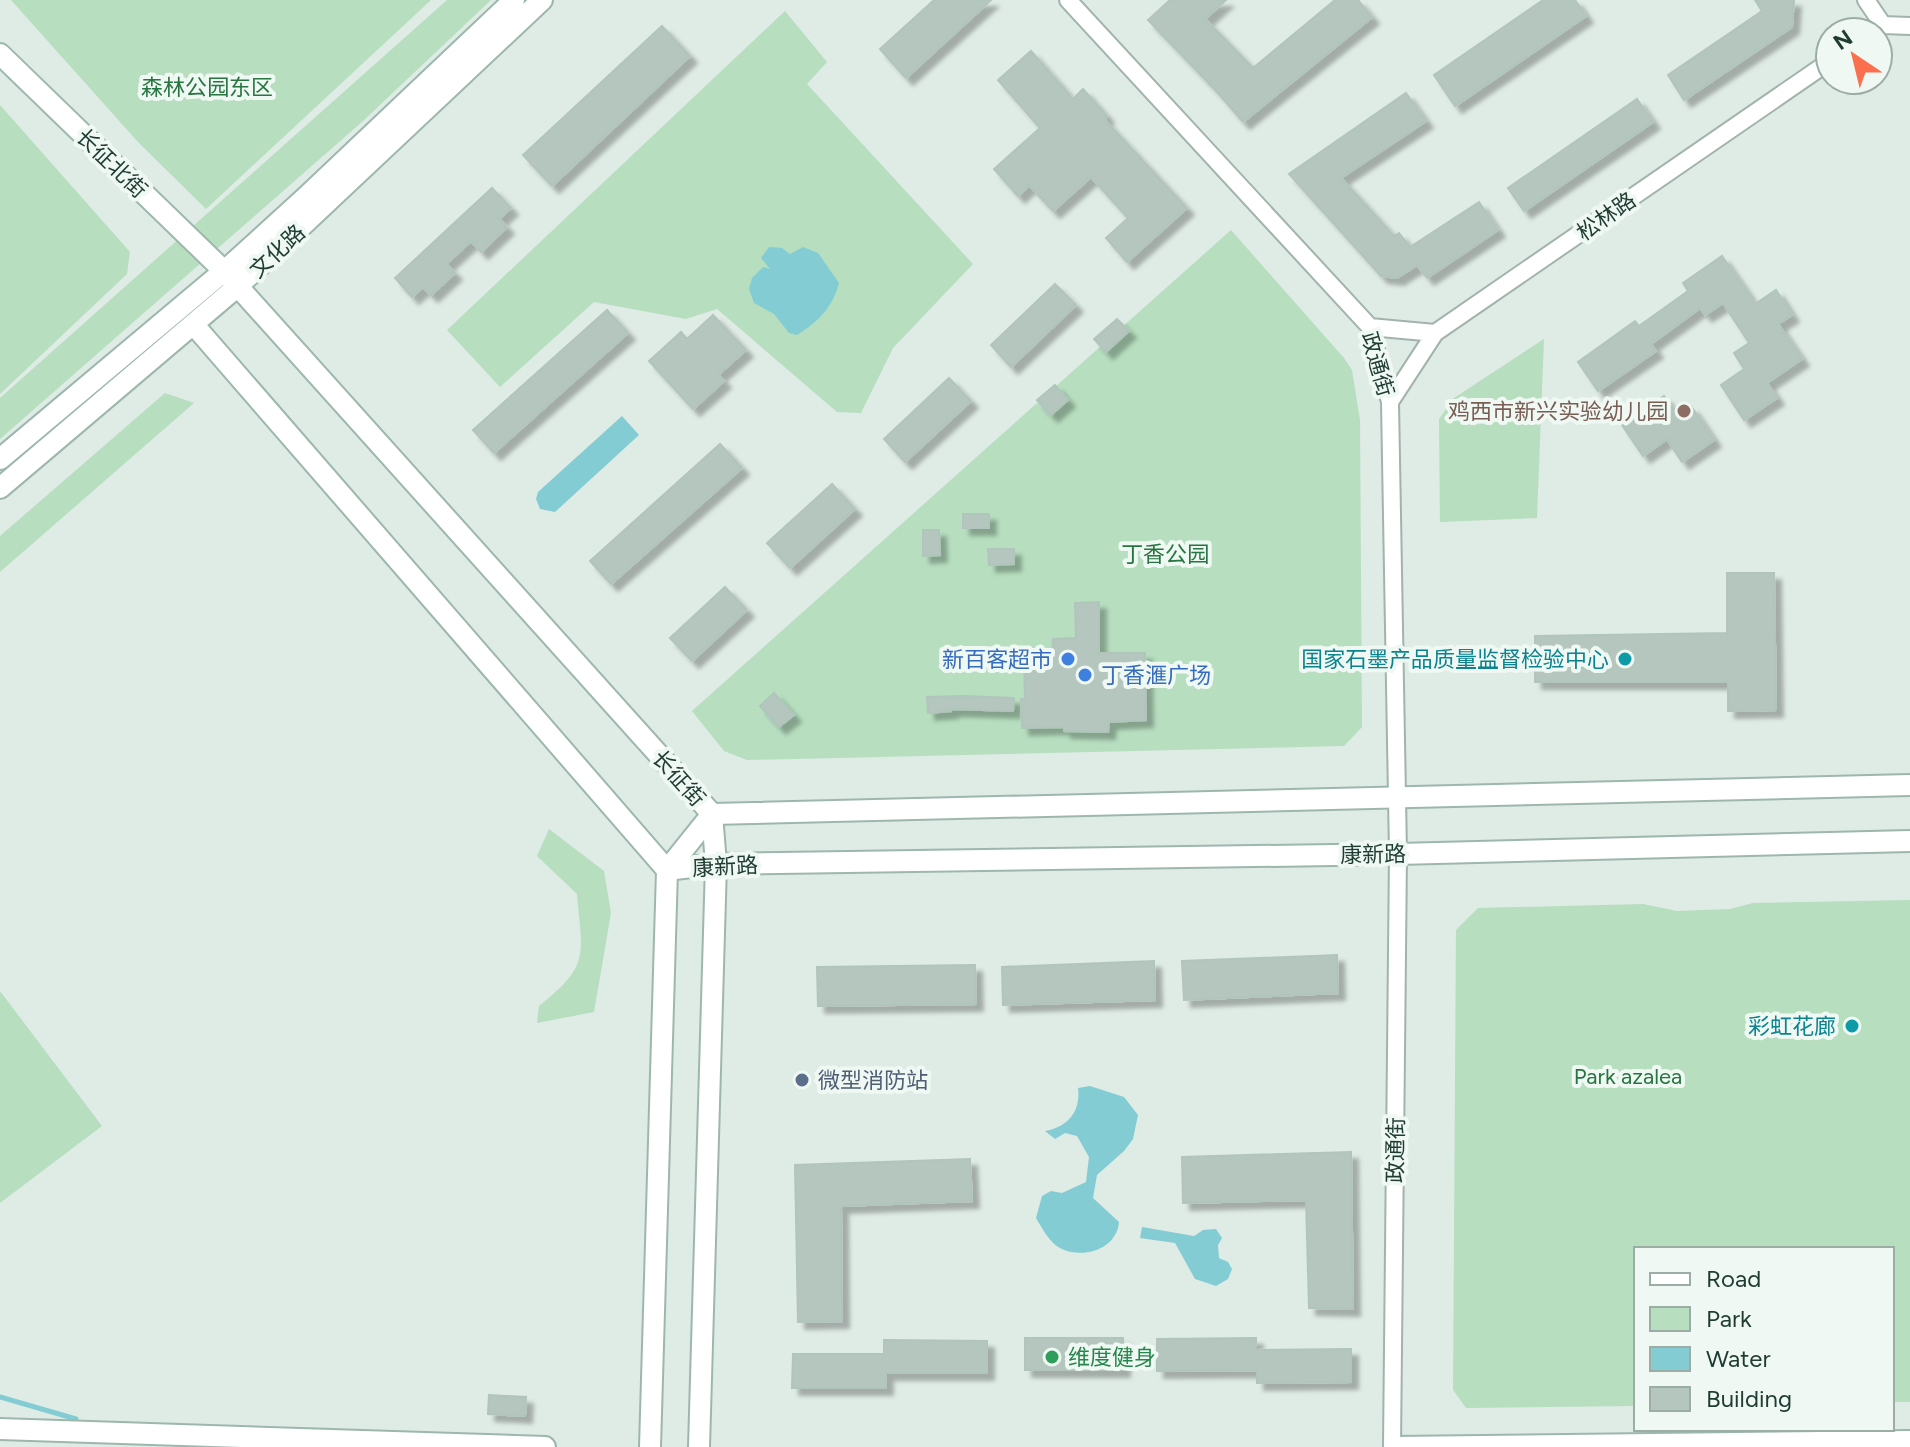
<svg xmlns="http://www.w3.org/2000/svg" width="1910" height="1447" viewBox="0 0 1910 1447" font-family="Figtree,'Noto Sans SC',sans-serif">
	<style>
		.green { fill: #b6debf }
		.water { fill: #83ccd4 }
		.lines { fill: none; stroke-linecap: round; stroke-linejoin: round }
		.stream { stroke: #83ccd4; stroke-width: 5 }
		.building { fill: #b4c6be; stroke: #b1c5bc; stroke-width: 2; filter: url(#shadow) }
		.tertiary-casing { stroke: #a2b3ac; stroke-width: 20 }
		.secondary-casing { stroke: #9db7ad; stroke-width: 24 }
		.tertiary { stroke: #fff; stroke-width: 16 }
		.secondary { stroke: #fff; stroke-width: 20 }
		.education-dot { fill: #8d6e63; stroke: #eff8f3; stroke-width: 3 }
		.shop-dot { fill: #3f7fe0; stroke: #eff8f3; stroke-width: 3 }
		.culture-dot { fill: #0f9aa8; stroke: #eff8f3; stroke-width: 3 }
		.service-dot { fill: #5c6f8a; stroke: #eff8f3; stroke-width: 3 }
		.leisure-dot { fill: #2e9e5b; stroke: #eff8f3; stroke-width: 3 }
		.labels { text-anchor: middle; stroke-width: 8; stroke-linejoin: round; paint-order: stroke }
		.park-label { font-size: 22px; fill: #277541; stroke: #eff8f3 }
		.street-label { font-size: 22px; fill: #1f3c33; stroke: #eff8f3 }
		.education-label { font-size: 22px; fill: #785e54; stroke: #eff8f3; text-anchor: end }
		.shop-label { font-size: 22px; fill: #366cbe; stroke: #eff8f3; text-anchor: end }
		.culture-label { font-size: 22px; fill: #0d838f; stroke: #eff8f3; text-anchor: end }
		.service-label { font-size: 22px; fill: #4e5e75; stroke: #eff8f3; text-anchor: start }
		.leisure-label { font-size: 22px; fill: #27864d; stroke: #eff8f3; text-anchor: start }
	</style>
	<defs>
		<filter id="shadow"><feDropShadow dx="7" dy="7" stdDeviation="2" flood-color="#0004"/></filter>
	</defs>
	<rect width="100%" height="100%" fill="#dfebe5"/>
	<path class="green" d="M11 0H431L206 209 138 142Z
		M447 0H491L363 121 0 439V398Z
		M785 11 827 62 807 84 973 264 893 348 861 413 837 412 717 309 686 319 594 302 500 387 447 330Z
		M0 105 130 252 127 274 0 394Z
		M1231 230 1344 358 1352 370 1360 420 1362 727 1344 746 747 760 724 751 692 711Z
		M1544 339 1537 518 1440 522 1439 419 1454 398Z
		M165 393 194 403 0 572V536Z
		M549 829 604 871 611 913 594 1012 537 1023 539 1006C591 965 582 955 577 894L537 856Z
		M1910 900V1402H1892V1249H1636V1406L1466 1408 1453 1390 1456 930 1478 908 1643 904 1677 911 1730 909 1753 903Z
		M0 991 102 1126 0 1203Z"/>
	<path class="water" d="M769 247 782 248 790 254 803 247 818 253 839 283C833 307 818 322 797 335L789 333 774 314 754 303 749 289 752 278 763 267 770 269 761 258Z
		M622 416 639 435 555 512 540 509 536 499 538 492Z
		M1090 1086 1124 1097 1138 1115 1133 1139 1124 1151 1097 1175 1093 1198 1119 1222C1117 1249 1083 1260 1060 1248 1049 1242 1042 1228 1036 1218L1042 1196 1051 1191 1062 1193 1086 1182 1089 1157 1077 1136 1065 1133 1055 1139 1045 1131C1068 1127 1081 1111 1078 1088Z
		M1142 1227 1194 1236 1203 1230 1216 1229 1222 1238 1218 1245 1219 1258 1228 1262 1232 1269 1228 1279 1216 1286 1195 1279 1175 1243 1140 1238Z"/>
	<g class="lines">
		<path class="stream" d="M0 1397 76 1419"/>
	</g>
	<path class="building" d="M934 0H991L906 78 880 49Z
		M1170 0H1226L1205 19 1253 68 1335 0H1358L1372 17 1243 122 1220 95 1148 20Z
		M1543 0H1575L1586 16 1455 106 1434 75Z
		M1755 0H1794L1792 27 1684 100 1668 75 1762 11Z
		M662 26 690 56 552 186 523 155Z
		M1031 51 1073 99 1083 89 1107 116 1104 119 1187 208 1127 262 1106 238 1128 218 1091 177 1053 211 1029 185 1018 196 994 169 1040 128 998 80Z
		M1406 93 1426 121 1341 178 1394 236 1399 233 1410 247 1479 202 1498 230 1427 278 1417 265 1397 278 1381 276 1289 174Z
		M1637 99 1653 122 1524 211 1508 188Z
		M492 188 511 208 499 219 507 227 481 252 471 241 446 264 455 273 431 295 423 287 412 297 395 278Z
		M1722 256 1755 304 1776 290 1792 315 1778 324 1802 359 1767 383 1777 398 1744 420 1721 385 1744 369 1734 353 1749 343 1723 303 1705 315 1700 308 1651 344 1656 351 1598 391 1578 362 1635 321 1639 326 1688 291 1683 283Z
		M1055 284 1076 305 1011 367 991 345Z
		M607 310 628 333 494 453 473 430Z
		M713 315 746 350 718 375 724 381 693 409 649 361 681 332 687 339Z
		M1117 319 1129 331 1106 352 1094 339Z
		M949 378 971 401 905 462 884 439Z
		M1055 385 1068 400 1051 415 1037 400Z
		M1664 396 1677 415 1691 406 1714 440 1682 462 1667 439 1643 456 1622 425Z
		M720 444 742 468 611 584 590 561Z
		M832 484 855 509 790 568 767 543Z
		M963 514H989V528H963Z
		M923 530H939L940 555 923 556Z
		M988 549H1014V564L989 565Z
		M1727 573H1774L1776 710 1728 711V682H1535V636L1727 633Z
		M725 587 747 610 692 661 670 638Z
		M1099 602V653H1145L1146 720 1109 722 1108 732 1064 731V727L1022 728 1021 699H1025L1024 655 1052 656 1053 639 1076 638 1075 603Z
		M774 693 794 715 779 727 760 706Z
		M965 696 1014 698 1013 711 951 709V711L928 713 927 697Z
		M1337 955 1338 993 1184 1000 1182 961Z
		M1154 961 1155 1000 1003 1005 1002 967Z
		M975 965 976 1004 818 1006 817 967Z
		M1351 1152 1353 1309 1309 1308 1306 1200 1183 1203 1182 1157Z
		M970 1159 972 1201 841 1206 842 1321 798 1322 795 1165Z
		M1025 1338H1123V1370H1025Z
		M1256 1338V1350L1351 1349V1382L1257 1383V1370L1157 1371V1339Z
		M884 1340 987 1341V1373H886V1388H792L793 1354H884Z
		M489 1395 526 1397 525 1416 488 1414Z"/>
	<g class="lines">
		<g class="tertiary-casing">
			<path id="tertiary" d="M1068 0 1370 327 1390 402 1398 854 1392 1447
				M1866 0 1883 25
				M1873 32 1883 25 1910 26
				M1370 327 1435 333 1830 61
				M1390 402 1435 333"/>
		</g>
		<g class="secondary-casing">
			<path id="secondary" d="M0 54 224 271 712 814 716 864 699 1447
				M194 325 667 870 650 1447
				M0 459 230 266 306 197 514 0
				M0 488 238 286 542 0
				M667 870 712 814 1910 785
				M667 870 716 864 1398 854 1910 841
				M0 1429 545 1447
				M1394 1447 1910 1441"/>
		</g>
		<use href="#tertiary" class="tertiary"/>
		<use href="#secondary" class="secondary"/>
	</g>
	<circle class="education-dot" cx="1684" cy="411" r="8"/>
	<g class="shop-dot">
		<circle cx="1068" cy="659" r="8"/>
		<circle cx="1085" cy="675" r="8"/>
	</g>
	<g class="culture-dot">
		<circle cx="1625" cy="659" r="8"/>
		<circle cx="1852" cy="1026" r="8"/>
	</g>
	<circle class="service-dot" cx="802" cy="1080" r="8"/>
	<circle class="leisure-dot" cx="1052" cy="1357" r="8"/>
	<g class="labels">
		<g class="park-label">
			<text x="207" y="95">森林公园东区</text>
			<text x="1165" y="562">丁香公园</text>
			<text x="1628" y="1084">Park azalea</text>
		</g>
		<g class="street-label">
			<text transform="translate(112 163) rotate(44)" y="8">长征北街</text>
			<text transform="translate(1606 216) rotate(-35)" y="8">松林路</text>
			<text transform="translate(277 251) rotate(-43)" y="8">文化路</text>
			<text transform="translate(1378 364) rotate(74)" y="8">政通街</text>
			<text transform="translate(679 778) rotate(48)" y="8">长征街</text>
			<text transform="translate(1373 854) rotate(-1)" y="8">康新路</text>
			<text transform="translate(725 866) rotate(-3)" y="8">康新路</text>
			<text transform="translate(1395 1150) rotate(-89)" y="8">政通街</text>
		</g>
		<g class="education-label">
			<text x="1668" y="419">鸡西市新兴实验幼儿园</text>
		</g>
		<g class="shop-label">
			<text x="1052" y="667">新百客超市</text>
			<text x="1101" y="683" text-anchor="start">丁香滙广场</text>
		</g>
		<g class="culture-label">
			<text x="1609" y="667">国家石墨产品质量监督检验中心</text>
			<text x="1836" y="1034">彩虹花廊</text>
		</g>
		<g class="service-label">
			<text x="818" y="1088">微型消防站</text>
		</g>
		<g class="leisure-label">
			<text x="1068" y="1365">维度健身</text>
		</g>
	</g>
	<rect x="1634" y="1247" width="260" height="184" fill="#eff8f3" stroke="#9cada6" stroke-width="2"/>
	<rect x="1650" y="1273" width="40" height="12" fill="#ffffff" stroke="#9cada6" stroke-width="2"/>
	<text x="1706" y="1287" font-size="24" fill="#1f3c33">Road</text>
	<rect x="1650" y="1307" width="40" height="24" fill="#b6debf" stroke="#9cada6" stroke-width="2"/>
	<text x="1706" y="1327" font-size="24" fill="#1f3c33">Park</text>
	<rect x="1650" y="1347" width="40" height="24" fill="#83ccd4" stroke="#9cada6" stroke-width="2"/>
	<text x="1706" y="1367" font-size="24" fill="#1f3c33">Water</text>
	<rect x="1650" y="1387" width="40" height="24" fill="#b4c6be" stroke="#9cada6" stroke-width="2"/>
	<text x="1706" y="1407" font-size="24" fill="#1f3c33">Building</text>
	<g transform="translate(1854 56) rotate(325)"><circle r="38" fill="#eff8f3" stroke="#9cada6" stroke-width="2"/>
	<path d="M0-6L14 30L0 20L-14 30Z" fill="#fa6f4e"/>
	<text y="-12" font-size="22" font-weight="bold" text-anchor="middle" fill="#1f3c33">N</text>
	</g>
</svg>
